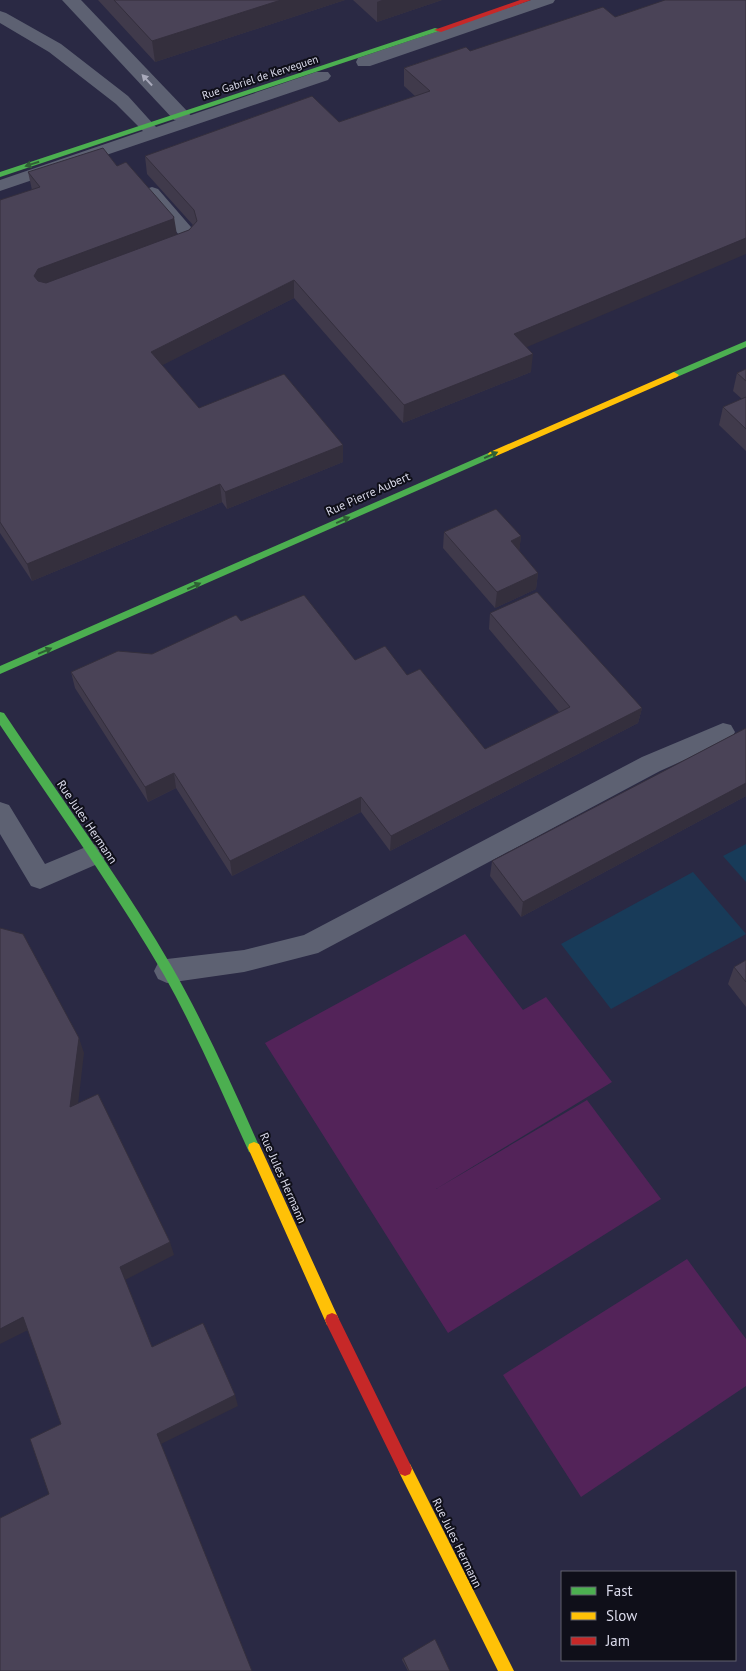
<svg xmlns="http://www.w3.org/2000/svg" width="746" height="1671" viewBox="0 0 746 1671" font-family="'PT Sans',sans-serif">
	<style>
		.built { fill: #2a2944; fill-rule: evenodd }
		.green { fill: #532359 }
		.water { fill: #183b59 }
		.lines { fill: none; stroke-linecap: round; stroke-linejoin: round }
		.lane { fill: #5d6172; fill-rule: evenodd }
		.street { fill: #5d6172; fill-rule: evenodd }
		.fast { fill: #4caf50; fill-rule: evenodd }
		.slow { fill: #ffc107; fill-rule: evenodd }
		.jam { fill: #c62828; fill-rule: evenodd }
		.wall { fill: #403a4b }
		.shaded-wall { fill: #342f3d }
		.building { fill: #4a4357; stroke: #342f3d }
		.oneway { fill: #a9aabb }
		.oneway2 { fill: #2e5f34 }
		.labels { text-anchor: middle; stroke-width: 4; stroke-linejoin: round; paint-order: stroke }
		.far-street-label { font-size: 11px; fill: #dbdbeb; stroke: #0f0f19 }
		.street-label { font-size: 12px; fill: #dbdbeb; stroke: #0f0f19 }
	</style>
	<rect width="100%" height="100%" fill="#2a2a36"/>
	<path class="built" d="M0 0H746V1671H0ZM562 1572H735V1660H562Z"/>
	<path class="green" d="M465 934 523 1010 546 997 612 1082 436 1189 587 1100 661 1199 448 1333 265 1043Z
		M687 1259 746 1339V1386L581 1497 503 1375Z"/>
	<path class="water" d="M746 844V882L723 856Z
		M693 872 746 934 611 1009 561 944Z"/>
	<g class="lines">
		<path class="lane" d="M531 0H555L553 3 370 66H358L356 62 358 58Z
			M0 11 6 13 61 44 128 96 156 127 316 72H328L331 76 328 80 0 191V180L143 131 116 104 49 52 0 23Z
			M152 187 158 189 197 234V238C190 249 173 258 159 254L157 250C162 242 175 243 179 235L143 193 146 189Z
			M723 723 731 725 735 732 731 739 660 771 318 953 244 972 167 983 158 979 154 971 158 963 167 959 244 950 304 935 642 757Z
			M0 802 9 805 45 864 93 844 102 848 106 855 102 862 40 889 31 886 0 834Z"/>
		<path class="street" d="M62 0H81L188 112 191 116 188 120 181 122 174 120Z"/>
		<path class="fast" d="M435 28 442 30 0 177V172Z
			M746 341V347L677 377 674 378 669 375 671 373Z
			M493 451 498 454 496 456 0 674V666Z
			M0 712 4 713C60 797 121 879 172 967 205 1025 233 1087 260 1148L259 1152 254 1154 249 1152C222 1093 196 1032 164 975 114 889 55 807 0 725Z"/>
		<path class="slow" d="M674 372 679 375 677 377 496 456H490L488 454 490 452Z
			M254 1142 259 1144 337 1315 339 1320 337 1325 332 1327 327 1325 248 1148 249 1144Z
			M405 1462 410 1464 514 1671H498L400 1474 398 1469 400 1464Z"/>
		<path class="jam" d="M520 0H531L441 32 434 30Z
			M332 1313 337 1315 410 1464 412 1469 410 1474 405 1476 400 1474 327 1325 325 1320 327 1315Z"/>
	</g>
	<path class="wall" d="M98 0H345L155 62Z
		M353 0H442L377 22Z
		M466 47 531 372 403 423 294 298 162 365 199 408 343 445V462L227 509 222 502 32 581 0 533V200L32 190 28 172 117 166 177 235 189 230 193 225 147 174 145 156 339 122 415 96 404 86V68Z
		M746 369V451L719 425 723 407 742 399 733 391 737 373Z
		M444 532 521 536 519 551 538 573 536 589 495 608 443 548Z
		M490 613 642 708 638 723 390 851 361 812 232 876 176 788 148 802 75 688 71 672 152 654 241 621 355 660 407 675 485 749 559 712 489 629Z
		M746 728V796L521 917 490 876 492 861Z
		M746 960V1007L728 984 734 967Z
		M403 1658 450 1671H408L402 1660Z"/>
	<path class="shaded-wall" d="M281 0H345L155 62 152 41Z
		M382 0H442L377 22V2Z
		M174 217 177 235 41 287 34 276 38 269Z
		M746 238V254L513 353 514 334Z
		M294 280V298L153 370 151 352Z
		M533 354 531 372 403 423 404 405Z
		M343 445V462L227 509 225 492Z
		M220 484 222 502 32 581 27 564Z
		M521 536 519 553 511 541Z
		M538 573 536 589 495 608 497 592Z
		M642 708 638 723 390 851 391 836Z
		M174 773 176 788 148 802 145 787Z
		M746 783V796L521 917 523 902Z
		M361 797V812L232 876 230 861Z
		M79 1038 84 1053 76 1122 70 1107Z
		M170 1242 174 1255 125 1280 120 1267Z
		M23 1317 30 1329 0 1344V1329Z
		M235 1395 238 1406 161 1444 252 1671 157 1434Z"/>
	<path class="building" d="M114 0H281L152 41Z
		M665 0H746V238L514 334 533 354 404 405 294 280 151 352 199 408 284 374 343 445 225 492 220 484 27 564 0 522V200L40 187 28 172 103 148 117 166 126 162 174 217 173 219 38 269 34 276 38 281 46 283 189 230 197 221 194 210 145 156 312 96 339 122 430 91 404 68 466 47 470 51 603 7 615 17Z
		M746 369V381L737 373Z
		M746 397V429L723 407Z
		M496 509 521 536 511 541 538 573 497 592 444 532Z
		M537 592 642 708 391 836 361 797 230 861 174 773 145 787 71 672 118 651 152 654 236 615 241 621 304 595 355 660 385 646 407 675 420 669 485 749 570 707 490 613Z
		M746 728V783L523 902 492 861Z
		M0 928 23 934 79 1038 70 1107 98 1094 170 1242 120 1267 152 1347 203 1323 235 1395 157 1434 252 1671H0V1518L49 1494 30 1439 61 1424 23 1317 0 1329Z
		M746 960V982L734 967Z
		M435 1639 450 1671H409L403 1658Z"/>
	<defs><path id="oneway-solid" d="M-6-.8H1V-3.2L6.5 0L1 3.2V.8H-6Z" transform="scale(1.25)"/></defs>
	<use class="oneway" href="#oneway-solid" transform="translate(147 80) rotate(-133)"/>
	<g class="oneway2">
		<use href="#oneway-solid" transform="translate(32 164) rotate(162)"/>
		<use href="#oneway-solid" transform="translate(491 455) rotate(-24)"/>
		<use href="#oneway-solid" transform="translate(343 520) rotate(-24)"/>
		<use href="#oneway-solid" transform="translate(194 586) rotate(-24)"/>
		<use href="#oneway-solid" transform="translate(45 651) rotate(-23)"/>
	</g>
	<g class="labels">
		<g class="far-street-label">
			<text transform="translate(260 77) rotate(-18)" y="4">Rue Gabriel de Kerveguen</text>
		</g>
		<g class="street-label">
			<text transform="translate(368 494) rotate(-24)" y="4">Rue Pierre Aubert</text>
			<text transform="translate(87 822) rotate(56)" y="4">Rue Jules Hermann</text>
			<text transform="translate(283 1178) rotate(66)" y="4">Rue Jules Hermann</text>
			<text transform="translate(457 1543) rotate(64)" y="4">Rue Jules Hermann</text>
		</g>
	</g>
	<rect x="561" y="1571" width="175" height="90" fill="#0f0f19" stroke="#61616d"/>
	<rect x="571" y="1587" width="25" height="8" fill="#4caf50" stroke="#61616d"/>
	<text x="606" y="1596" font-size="15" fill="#dbdbeb">Fast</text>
	<rect x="571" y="1612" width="25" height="8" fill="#ffc107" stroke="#61616d"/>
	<text x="606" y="1621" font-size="15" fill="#dbdbeb">Slow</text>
	<rect x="571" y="1637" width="25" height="8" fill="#c62828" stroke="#61616d"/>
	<text x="606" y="1646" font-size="15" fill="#dbdbeb">Jam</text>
</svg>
